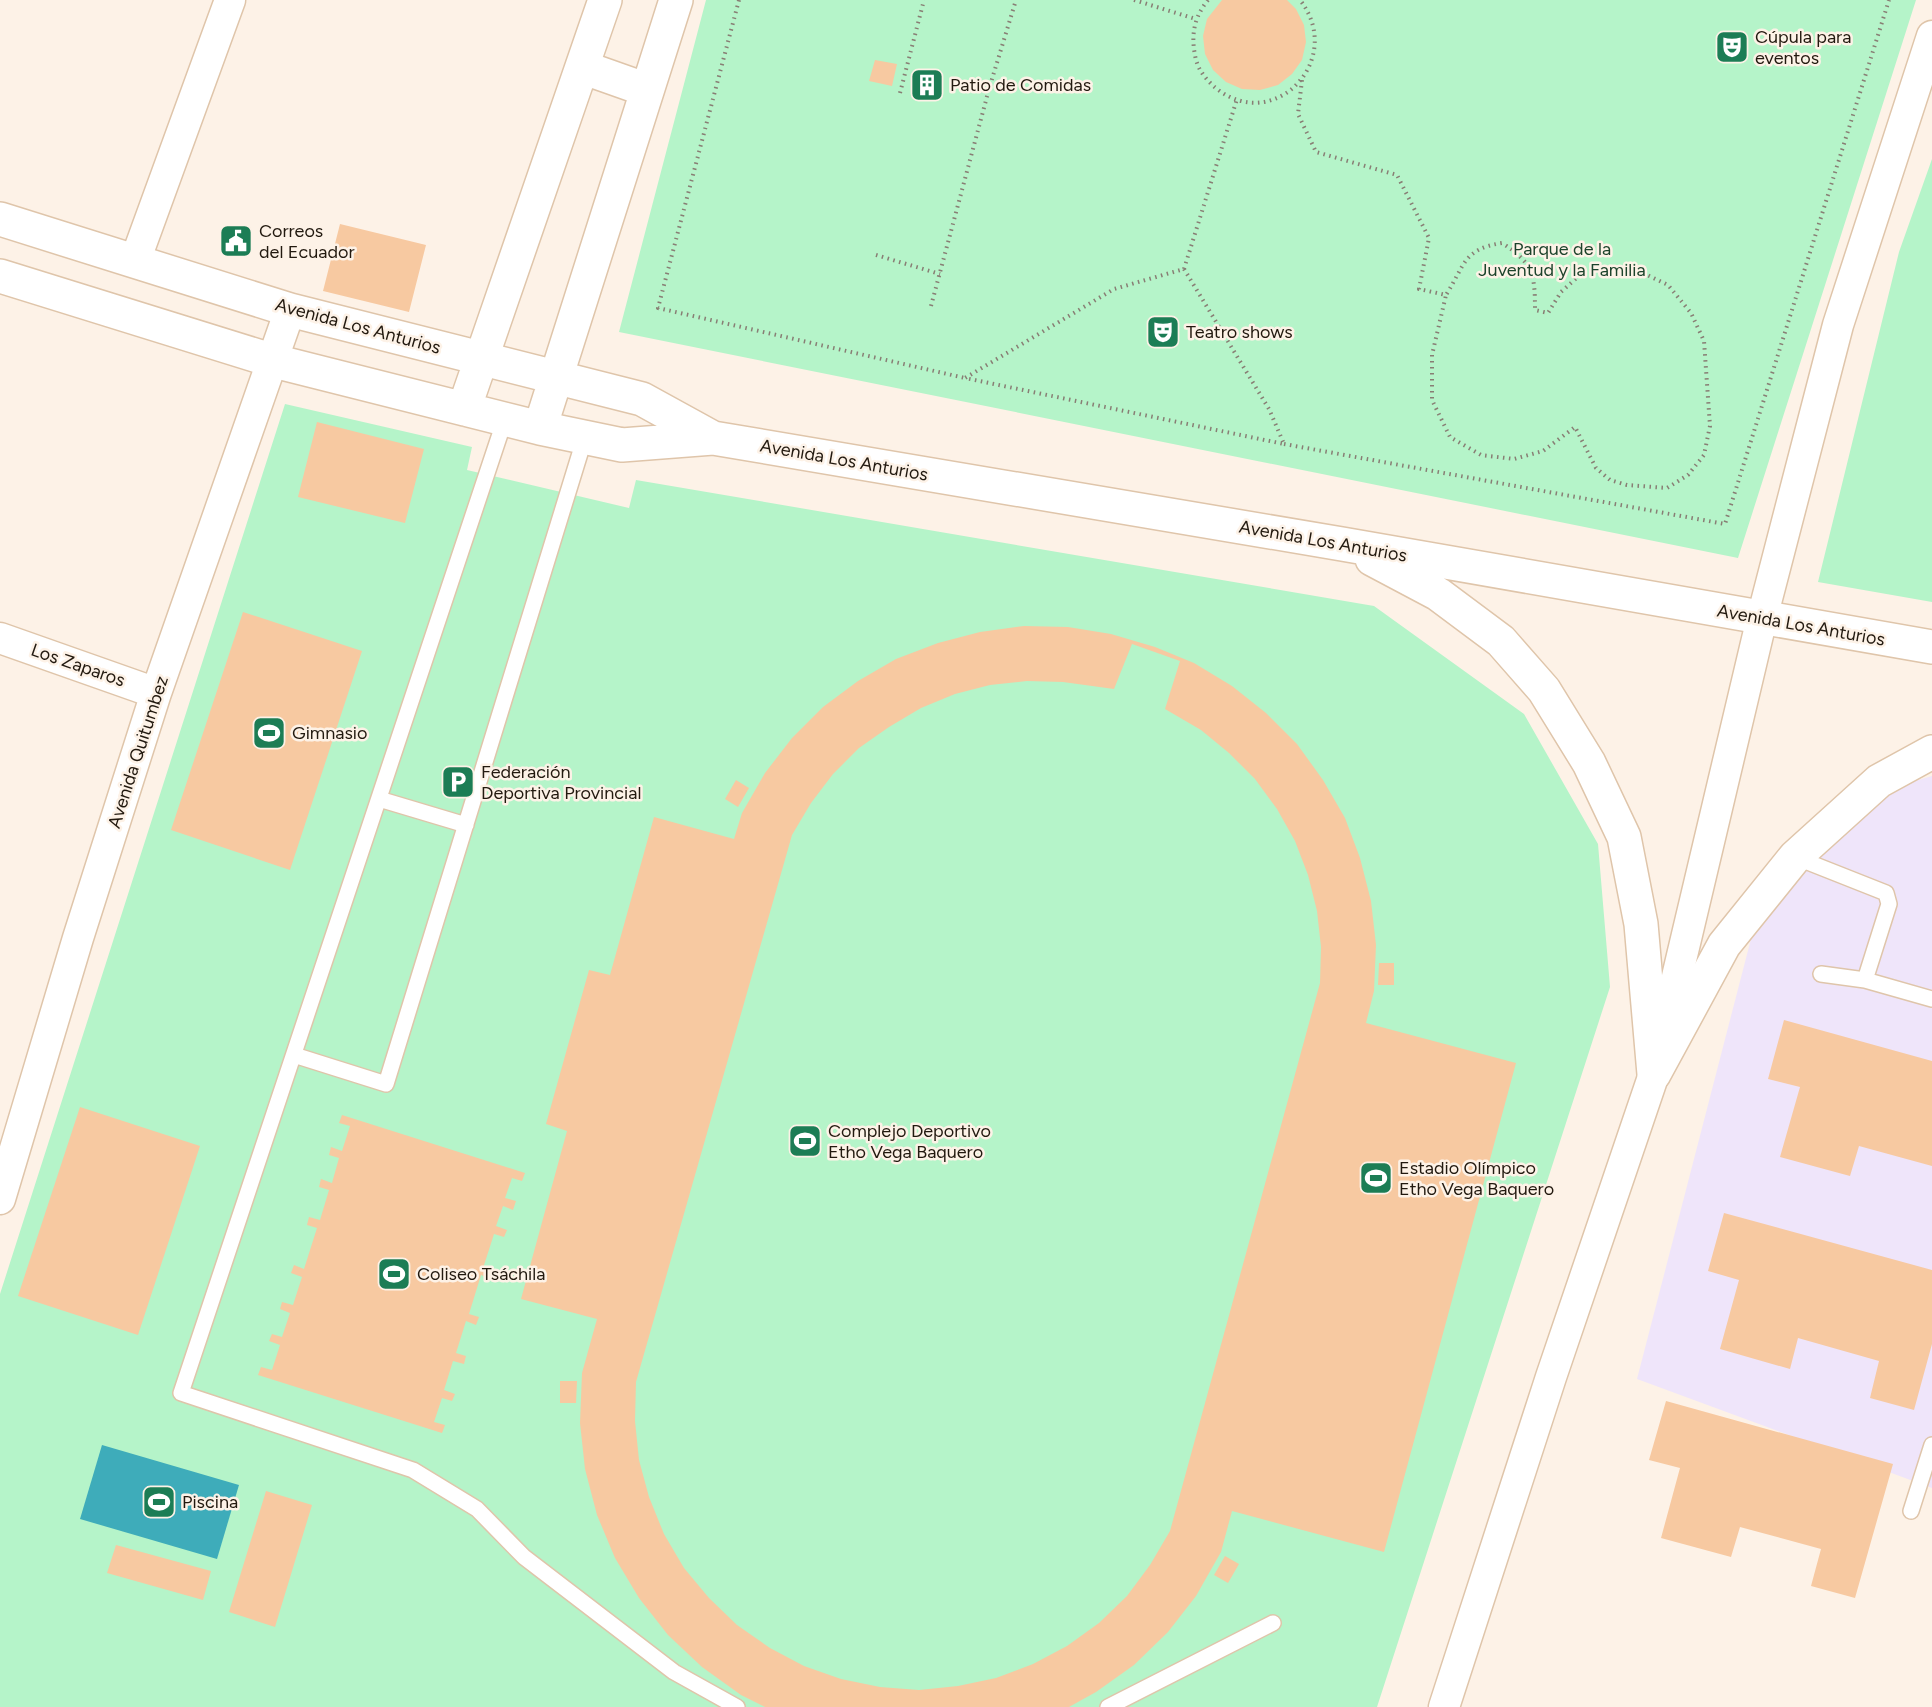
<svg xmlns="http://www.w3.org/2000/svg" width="1932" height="1707" viewBox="0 0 1932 1707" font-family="Figtree,sans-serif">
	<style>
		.education { fill: #efe5fa }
		.green { fill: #b5f4c9 }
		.water { fill: #3eacba }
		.building { fill: #f7c9a1; fill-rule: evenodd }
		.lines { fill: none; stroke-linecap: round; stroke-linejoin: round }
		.lane-casing { stroke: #dfc5aa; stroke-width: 18 }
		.street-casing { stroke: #dfc5aa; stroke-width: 33 }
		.secondary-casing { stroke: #dfc5aa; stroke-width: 36 }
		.path { stroke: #887e74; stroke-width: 4; stroke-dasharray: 1.5 4.5; stroke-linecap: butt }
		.lane { stroke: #fff; stroke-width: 15 }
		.street { stroke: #fff; stroke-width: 30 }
		.secondary { stroke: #fff; stroke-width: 33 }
		.labels { text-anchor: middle; stroke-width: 5; stroke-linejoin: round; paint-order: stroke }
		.poi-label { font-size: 18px; fill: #22190f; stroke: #fdf2e7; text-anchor: start }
		.park-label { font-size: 18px; fill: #1c432b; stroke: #fdf2e7 }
		.street-label { font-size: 18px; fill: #22190f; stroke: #fdf2e7 }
	</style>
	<rect width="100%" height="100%" fill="#fdf2e7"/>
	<path class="education" d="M1932 776V1488L1637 1379 1752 935 1821 842 1905 784Z"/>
	<path class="green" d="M706 0H1916L1738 558 619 332Z
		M1932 159V602L1818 582 1899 252Z
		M285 404 472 447 467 470 629 508 636 480 1374 606 1524 714 1598 844 1610 987 1377 1707H0V1294Z"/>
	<path class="water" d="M102 1445 239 1485 217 1559 80 1519Z"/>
	<path class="building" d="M1222 0H1287L1296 9 1304 25 1306 42 1302 60 1292 74 1278 85 1260 90 1242 89 1226 82 1213 70 1205 54 1203 36 1207 19Z
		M875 60 897 64 892 86 869 81Z
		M918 73 940 78 935 97 913 92Z
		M340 224 426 245 409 312 323 291Z
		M317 422 424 449 405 523 298 497Z
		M243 612 362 651 290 870 171 830Z
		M1024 626 1068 627 1111 634 1155 647 1194 663 1232 686 1266 713 1297 744 1323 780 1345 818 1360 858 1371 901 1376 945 1374 991 1366 1023 1516 1063 1384 1552 1232 1511 1221 1552 1196 1596 1168 1632 1134 1665 1096 1692 1069 1707H765L741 1695 702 1667 668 1635 639 1598 615 1558 597 1515 585 1469 580 1423 582 1373 597 1319 521 1299 567 1131 546 1124 589 970 610 975 654 817 734 839 742 813 765 773 792 738 823 707 858 681 896 659 938 643 980 632ZM1132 644 1180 661 1165 709 1201 730 1229 753 1255 779 1277 809 1295 841 1308 875 1317 911 1321 947 1320 983 1170 1531 1150 1565 1127 1596 1099 1623 1067 1646 1033 1664 996 1678 958 1686 919 1690 880 1687 841 1679 804 1666 770 1648 737 1625 709 1598 684 1568 664 1534 649 1497 639 1460 635 1421 636 1382 792 835 811 803 833 774 859 748 889 727 921 708 955 694 990 685 1027 681 1063 682 1114 689Z
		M736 780 749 788 738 807 725 799Z
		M1379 963H1394V985H1378Z
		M1784 1020 1932 1061V1166L1859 1146 1850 1176 1780 1157 1800 1087 1768 1079Z
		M80 1107 200 1146 138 1335 18 1296Z
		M342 1115 525 1173 522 1181 512 1178 505 1198 516 1201 513 1210 503 1206 496 1226 507 1230 504 1237 494 1234 486 1259 483 1268 494 1271 491 1279 481 1275 469 1314 479 1317 476 1325 466 1321 456 1353 466 1356 464 1364 453 1361 444 1390 455 1394 452 1401 442 1398 434 1422 445 1425 442 1433 258 1375 261 1367 272 1370 280 1345 269 1341 272 1334 282 1337 290 1313 280 1309 282 1302 293 1305 302 1277 291 1273 294 1265 304 1269 317 1228 307 1225 309 1217 320 1220 329 1190 319 1187 321 1179 332 1183 339 1158 329 1155 331 1147 342 1151 350 1126 339 1123Z
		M1724 1213 1932 1270V1344L1914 1410 1870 1398 1879 1361 1798 1338 1790 1369 1720 1349 1739 1280 1708 1271Z
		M560 1381H577L576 1403H560Z
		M1666 1401 1893 1464 1855 1598 1811 1586 1821 1549 1740 1527 1731 1557 1661 1538 1680 1468 1649 1460Z
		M266 1491 312 1505 275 1627 229 1612Z
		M116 1545 211 1571 203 1600 107 1573Z
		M1225 1556 1239 1564 1228 1583 1214 1575Z"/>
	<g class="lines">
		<g class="lane-casing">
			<path id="lane" d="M505 419 181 1393 413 1470 477 1509 524 1557 674 1672 737 1707
				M379 799 466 825
				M1795 857 1886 893 1889 904 1865 980
				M1821 974 1865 980 1932 999
				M294 1055 386 1084 585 437
				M1911 1511 1932 1445
				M1108 1707 1273 1623"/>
		</g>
		<g class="street-casing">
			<path id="street" d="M135 261 230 0
				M0 638 156 693
				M0 1199 78 938 156 693 290 310
				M1444 1707 1551 1377 1654 1074 1762 618 1838 325 1932 36"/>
		</g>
		<g class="secondary-casing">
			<path id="secondary" d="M582 67 647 90
				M0 219 290 310 642 399 713 438
				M0 276 274 361 540 428 622 445 713 438 1342 544 1932 647
				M464 409 605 0
				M540 428 676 0
				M1372 559 1438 594 1501 641 1544 690 1589 763 1624 837 1641 924 1654 1074
				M1654 1074 1724 945 1795 857 1879 781 1932 752"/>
		</g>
		<path class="path" d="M739 0 658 308 965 378
			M1134 0 1196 19
			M1208 0C1194 17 1191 35 1195 55 1197 69 1206 80 1217 89 1275 134 1346 59 1300 0
			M1302 80 1298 114 1316 152 1397 175 1429 238 1419 289 1446 295C1465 265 1463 249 1502 243 1533 263 1535 274 1535 310L1548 313 1561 292 1581 274 1605 267 1645 274 1668 285 1691 313 1704 341 1710 426 1704 455 1688 475 1667 488 1627 485 1610 480 1596 468 1575 427 1543 451 1514 459 1481 455 1450 437 1432 400V355L1446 295
			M900 93 924 0
			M876 255 940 274
			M1184 269 1269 409 1284 444 965 378 1114 289 1184 269 1237 99
			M931 306 989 89 1016 0
			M1284 444 1725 524 1889 0"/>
		<use href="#lane" class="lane"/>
		<use href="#street" class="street"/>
		<use href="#secondary" class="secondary"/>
	</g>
	<defs>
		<g id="theatre-square" transform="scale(1.725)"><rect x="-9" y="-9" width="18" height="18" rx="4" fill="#1c7d55" stroke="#fdf2e7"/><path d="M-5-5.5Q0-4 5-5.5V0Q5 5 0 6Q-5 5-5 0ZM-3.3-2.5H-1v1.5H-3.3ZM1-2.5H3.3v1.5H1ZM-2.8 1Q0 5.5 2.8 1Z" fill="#fff"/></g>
		<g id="building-square" transform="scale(1.725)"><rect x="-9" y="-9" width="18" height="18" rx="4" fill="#1c7d55" stroke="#fdf2e7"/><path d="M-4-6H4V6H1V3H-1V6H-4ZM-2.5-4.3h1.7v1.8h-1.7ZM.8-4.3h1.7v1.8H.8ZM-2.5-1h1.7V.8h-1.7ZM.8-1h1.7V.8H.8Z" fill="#fff"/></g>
		<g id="civic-square" transform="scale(1.725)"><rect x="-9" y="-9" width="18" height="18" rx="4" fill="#1c7d55" stroke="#fdf2e7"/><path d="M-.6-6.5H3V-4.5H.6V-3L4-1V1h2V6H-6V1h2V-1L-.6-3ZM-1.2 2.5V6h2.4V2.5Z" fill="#fff"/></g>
		<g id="stadium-square" transform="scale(1.725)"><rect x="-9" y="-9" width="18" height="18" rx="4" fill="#1c7d55" stroke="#fdf2e7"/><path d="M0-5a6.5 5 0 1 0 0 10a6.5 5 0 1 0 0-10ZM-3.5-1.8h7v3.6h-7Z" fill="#fff"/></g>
		<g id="parking-square" transform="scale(1.725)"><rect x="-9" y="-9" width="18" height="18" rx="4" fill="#1c7d55" stroke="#fdf2e7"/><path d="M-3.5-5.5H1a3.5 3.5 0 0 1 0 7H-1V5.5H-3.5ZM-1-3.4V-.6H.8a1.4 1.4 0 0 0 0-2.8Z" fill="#fff"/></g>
	</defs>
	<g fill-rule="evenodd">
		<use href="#theatre-square" x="1732" y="47"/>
		<use href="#building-square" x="927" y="85"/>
		<use href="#civic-square" x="236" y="241"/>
		<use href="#theatre-square" x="1163" y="332"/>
		<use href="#stadium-square" x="269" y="733"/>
		<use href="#parking-square" x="458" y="782"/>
		<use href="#stadium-square" x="805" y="1141"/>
		<use href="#stadium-square" x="1376" y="1178"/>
		<use href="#stadium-square" x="394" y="1274"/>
		<use href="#stadium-square" x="159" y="1502"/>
	</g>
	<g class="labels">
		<g class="poi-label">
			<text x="1755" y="43">Cúpula para<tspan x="1755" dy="21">eventos</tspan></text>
			<text x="950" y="91">Patio de Comidas</text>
			<text x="259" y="237">Correos<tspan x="259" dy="21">del Ecuador</tspan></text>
			<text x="1186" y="338">Teatro shows</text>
			<text x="292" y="739">Gimnasio</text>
			<text x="481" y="778">Federación<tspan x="481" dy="21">Deportiva Provincial</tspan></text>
			<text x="828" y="1137">Complejo Deportivo<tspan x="828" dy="21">Etho Vega Baquero</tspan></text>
			<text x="1399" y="1174">Estadio Olímpico<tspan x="1399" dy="21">Etho Vega Baquero</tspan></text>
			<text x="417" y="1280">Coliseo Tsáchila</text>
			<text x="182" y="1508">Piscina</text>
		</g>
		<g class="park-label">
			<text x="1562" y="255">Parque de la<tspan x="1562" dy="21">Juventud y la Familia</tspan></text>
		</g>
		<g class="street-label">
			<text transform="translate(358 326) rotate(15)" y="6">Avenida Los Anturios</text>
			<text transform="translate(844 460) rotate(10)" y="6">Avenida Los Anturios</text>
			<text transform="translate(1323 541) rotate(10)" y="6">Avenida Los Anturios</text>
			<text transform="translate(1801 625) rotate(10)" y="6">Avenida Los Anturios</text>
			<text transform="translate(78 665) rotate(19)" y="6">Los Zaparos</text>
			<text transform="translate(138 752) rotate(-72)" y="6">Avenida Quitumbez</text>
		</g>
	</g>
</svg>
